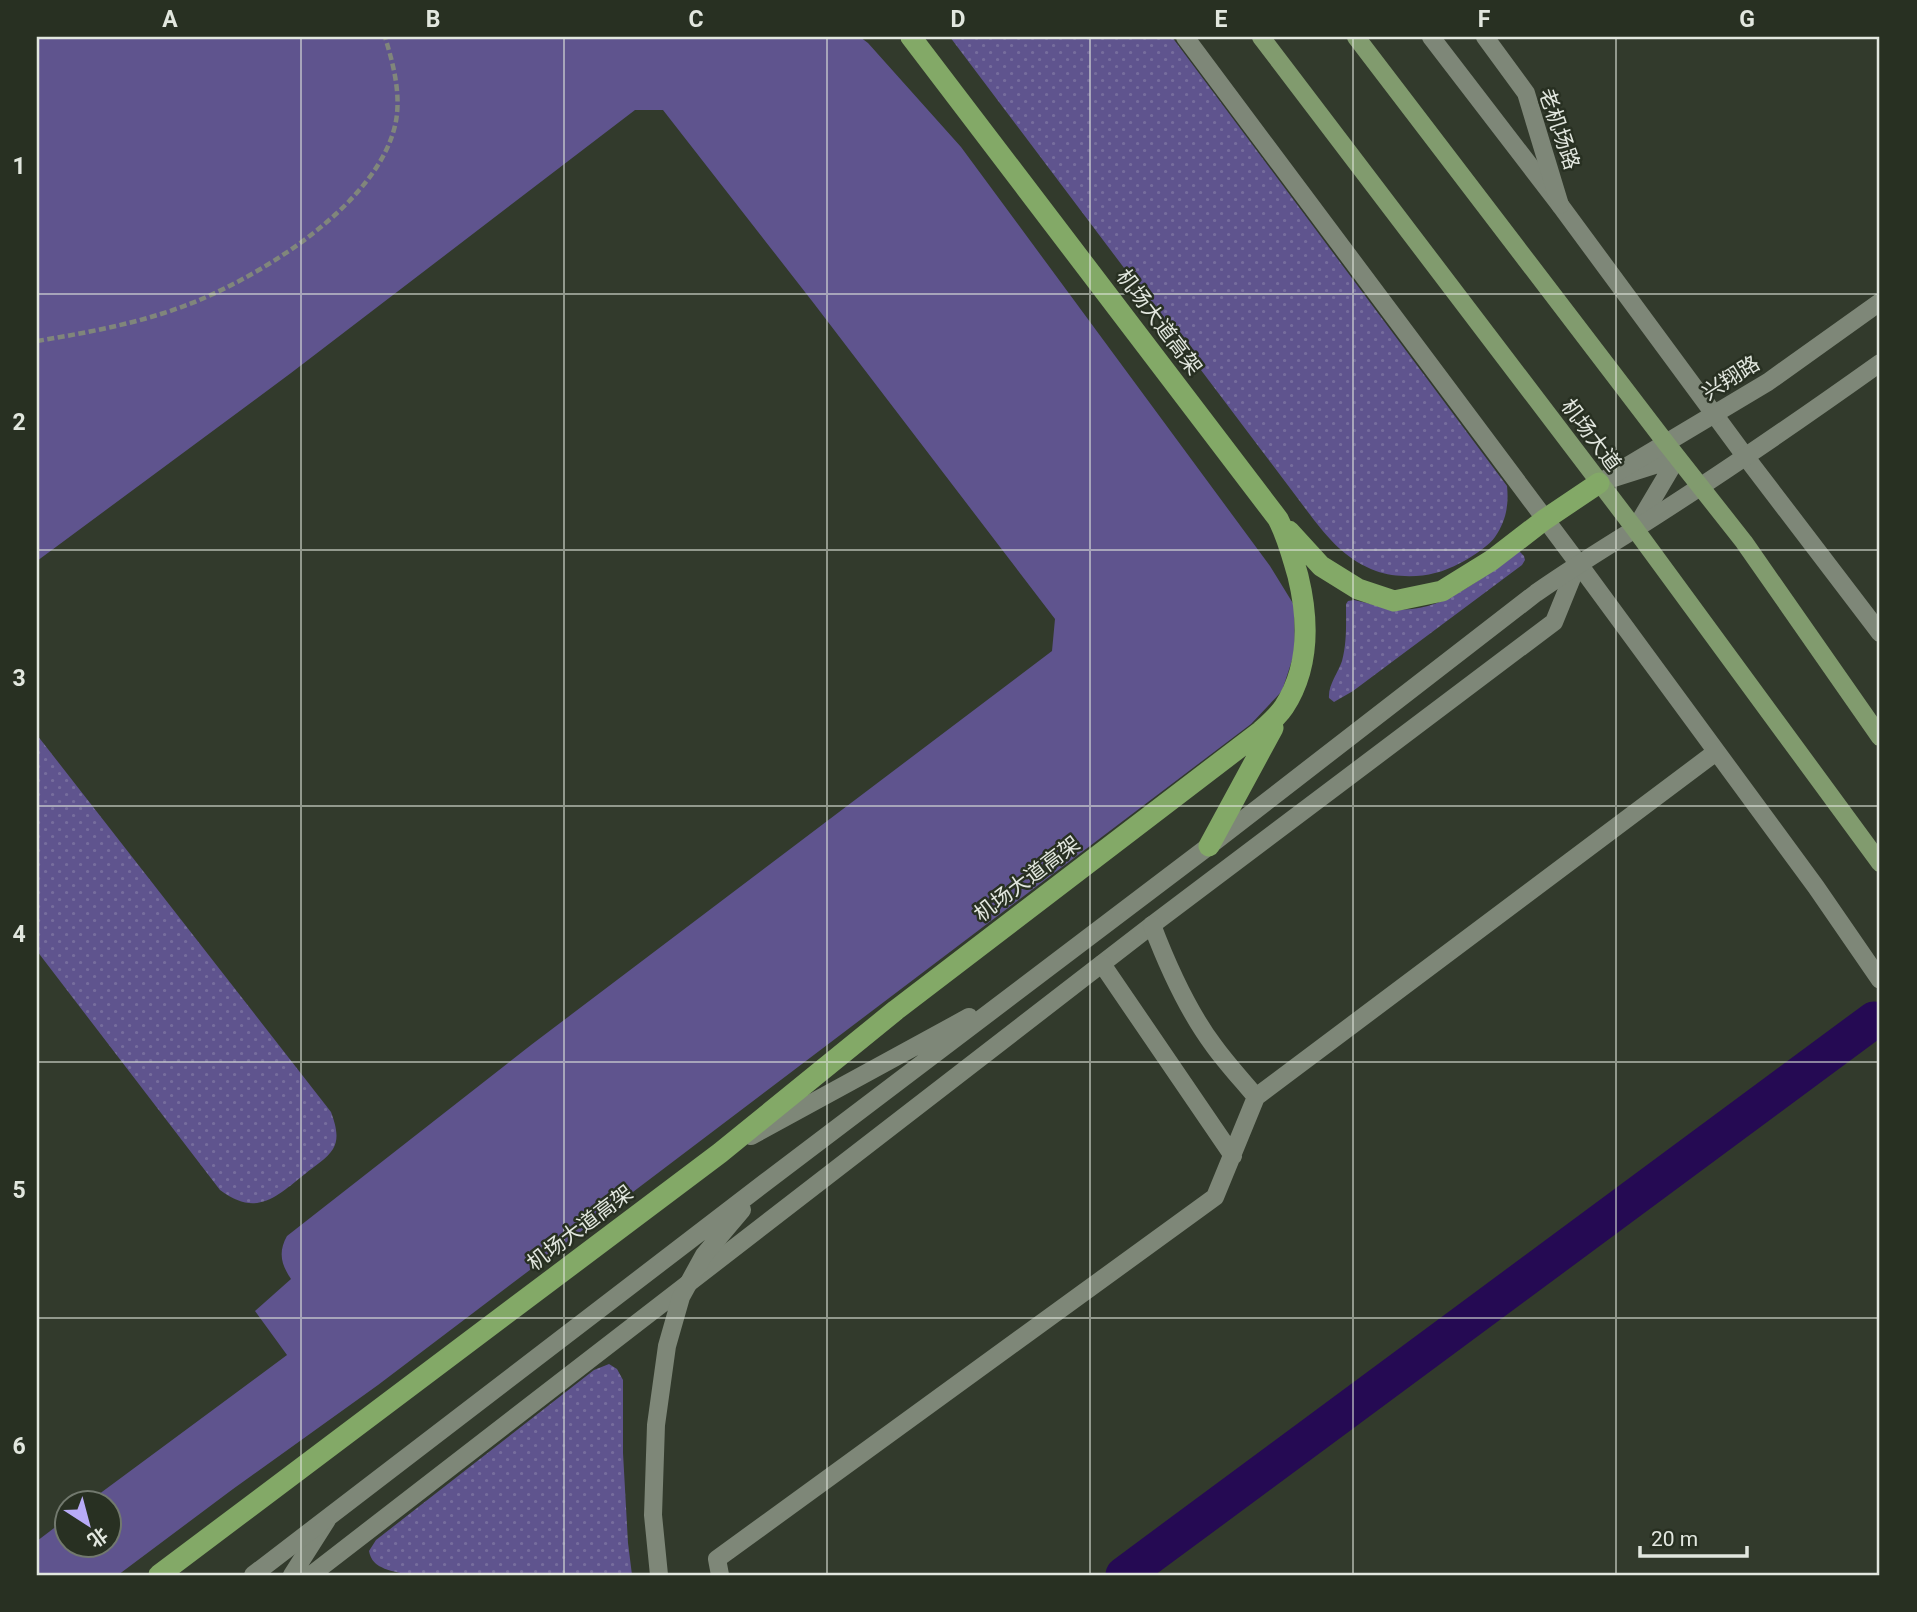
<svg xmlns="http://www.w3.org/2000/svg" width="1917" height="1612" viewBox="0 0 1917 1612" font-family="Roboto,'Noto Sans SC',sans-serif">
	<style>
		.grass { fill: url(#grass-dots) }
		.green { fill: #5f548e }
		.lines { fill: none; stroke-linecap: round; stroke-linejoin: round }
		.canal { stroke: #250a53; stroke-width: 37 }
		.path { stroke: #80867b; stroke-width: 4.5; stroke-dasharray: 7 3.5; stroke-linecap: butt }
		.lane { stroke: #7e8778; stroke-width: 18 }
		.street { stroke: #7e8778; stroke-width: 18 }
		.secondary { stroke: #7e8778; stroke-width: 18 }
		.primary { stroke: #819b6e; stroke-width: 18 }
		.highway { stroke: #83a967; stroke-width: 21 }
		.grid { fill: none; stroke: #e2e7df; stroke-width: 2; stroke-opacity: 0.55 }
		.labels { text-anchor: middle; stroke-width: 5; stroke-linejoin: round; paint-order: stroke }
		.street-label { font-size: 21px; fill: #e2e7df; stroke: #283022 }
		.neatline { fill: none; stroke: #e2e7df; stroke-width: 2.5 }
		.grid-label { font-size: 23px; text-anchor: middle; font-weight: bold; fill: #e2e7df }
	</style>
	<defs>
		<pattern id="grass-dots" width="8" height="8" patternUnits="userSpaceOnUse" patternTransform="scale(1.75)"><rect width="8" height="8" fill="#5f548e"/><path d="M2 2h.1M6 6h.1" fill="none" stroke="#766d9d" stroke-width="1.8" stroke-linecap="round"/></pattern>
	</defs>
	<rect width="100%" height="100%" fill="#323a2c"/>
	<path class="grass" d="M950 37H1172L1507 486C1509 505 1506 521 1495 537 1485 551 1451 570 1435 573 1417 578 1393 577 1376 571 1349 561 1331 542 1314 520Z
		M1519 551 1524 556 1525 560 1522 565 1353 691 1334 702 1329 698C1328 685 1338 673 1342 661 1347 642 1346 624 1346 604L1348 601 1354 600C1368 603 1383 607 1397 609 1441 614 1485 575 1519 551Z
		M37 735 331 1112C335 1123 340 1138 333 1149 327 1159 314 1166 305 1174 275 1198 256 1217 220 1190L37 951Z
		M609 1364 617 1369 623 1380V1453L628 1543 632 1575H410C394 1571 372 1570 369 1551L376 1540 594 1370Z"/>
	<path class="green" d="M37 37H860L868 43 961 147 1270 566 1294 605 1295 651 1282 691 1251 724 378 1385 233 1489 118 1575H37V1541L66 1519V1546H108V1504L87 1503 287 1355 255 1311 291 1279C281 1264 278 1252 287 1236L531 1045 1052 651 1055 619 812 301 663 110H635L291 373 37 561Z"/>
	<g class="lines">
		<path class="canal" d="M1124 1575 1874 1020"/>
		<path class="path" d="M37 341C91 332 146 322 197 301 267 272 381 201 396 121 401 93 393 63 385 37"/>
		<path class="lane" d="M1614 478 1677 458
			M1635 529 1677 458
			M292 1575 327 1520
			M311 1575 1152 925 1554 622 1578 563"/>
		<path class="street" d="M1185 37 1578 563 1816 887 1880 980
			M1431 37 1560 205 1745 456 1880 633
			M1152 925C1168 967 1187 1010 1214 1046 1227 1064 1242 1080 1256 1097
			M1102 964 1233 1156
			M720 1575 717 1559 1215 1197 1256 1097 1716 752"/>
		<path class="secondary" d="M1485 37 1526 93 1560 205
			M1599 483 1768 382 1880 302
			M751 1136 969 1017
			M253 1575 767 1181 1209 846 1536 593C1569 570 1601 550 1635 529 1719 476 1800 420 1880 363
			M659 1575 653 1515 656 1425 667 1346 681 1297 704 1255 742 1210"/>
		<path class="primary" d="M1261 37 1635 529 1880 863
			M1356 37 1666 443 1744 542 1880 737"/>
		<path class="highway" d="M1289 531 1321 566 1358 589 1394 601 1442 591 1492 560 1544 520 1599 483
			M1209 846 1273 728
			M159 1575 720 1153 896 1010 1261 731C1269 724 1278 716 1284 707 1310 667 1309 621 1298 576 1292 556 1288 538 1278 519L911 37"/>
	</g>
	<path class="grid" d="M301 37V1575M564 37V1575M827 37V1575M1090 37V1575M1353 37V1575M1616 37V1575M37 294H1880M37 550H1880M37 806H1880M37 1062H1880M37 1318H1880"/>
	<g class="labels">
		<g class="street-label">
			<text transform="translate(1559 129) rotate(71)" y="7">老机场路</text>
			<text transform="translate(1159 322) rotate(53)" y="7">机场大道高架</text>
			<text transform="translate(1731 378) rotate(-32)" y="7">兴翔路</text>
			<text transform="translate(1591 435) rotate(53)" y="7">机场大道</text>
			<text transform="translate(1027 879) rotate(-37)" y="7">机场大道高架</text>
			<text transform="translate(580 1228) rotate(-37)" y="7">机场大道高架</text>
		</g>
	</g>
	<rect width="1917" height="1612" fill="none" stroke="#283022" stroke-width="77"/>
	<g transform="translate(88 1524) rotate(144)"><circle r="33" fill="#283022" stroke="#72796e" stroke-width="2"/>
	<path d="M0-5L12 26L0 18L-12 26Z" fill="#b8abf7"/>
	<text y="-10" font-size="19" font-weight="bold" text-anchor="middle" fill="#e2e7df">北</text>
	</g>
	<path d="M1640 1546v10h107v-10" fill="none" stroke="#e2e7df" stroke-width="3.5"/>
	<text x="1651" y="1546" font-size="21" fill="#e2e7df" stroke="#283022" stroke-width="5" paint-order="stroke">20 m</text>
	<rect x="38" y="38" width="1840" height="1536" class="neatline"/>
	<g class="grid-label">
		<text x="170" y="27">A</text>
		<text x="433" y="27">B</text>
		<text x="696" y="27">C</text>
		<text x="958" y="27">D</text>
		<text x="1221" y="27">E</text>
		<text x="1484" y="27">F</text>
		<text x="1747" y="27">G</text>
		<text x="19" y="174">1</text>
		<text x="19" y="430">2</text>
		<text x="19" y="686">3</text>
		<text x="19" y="942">4</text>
		<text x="19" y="1198">5</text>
		<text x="19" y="1454">6</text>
	</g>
</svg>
